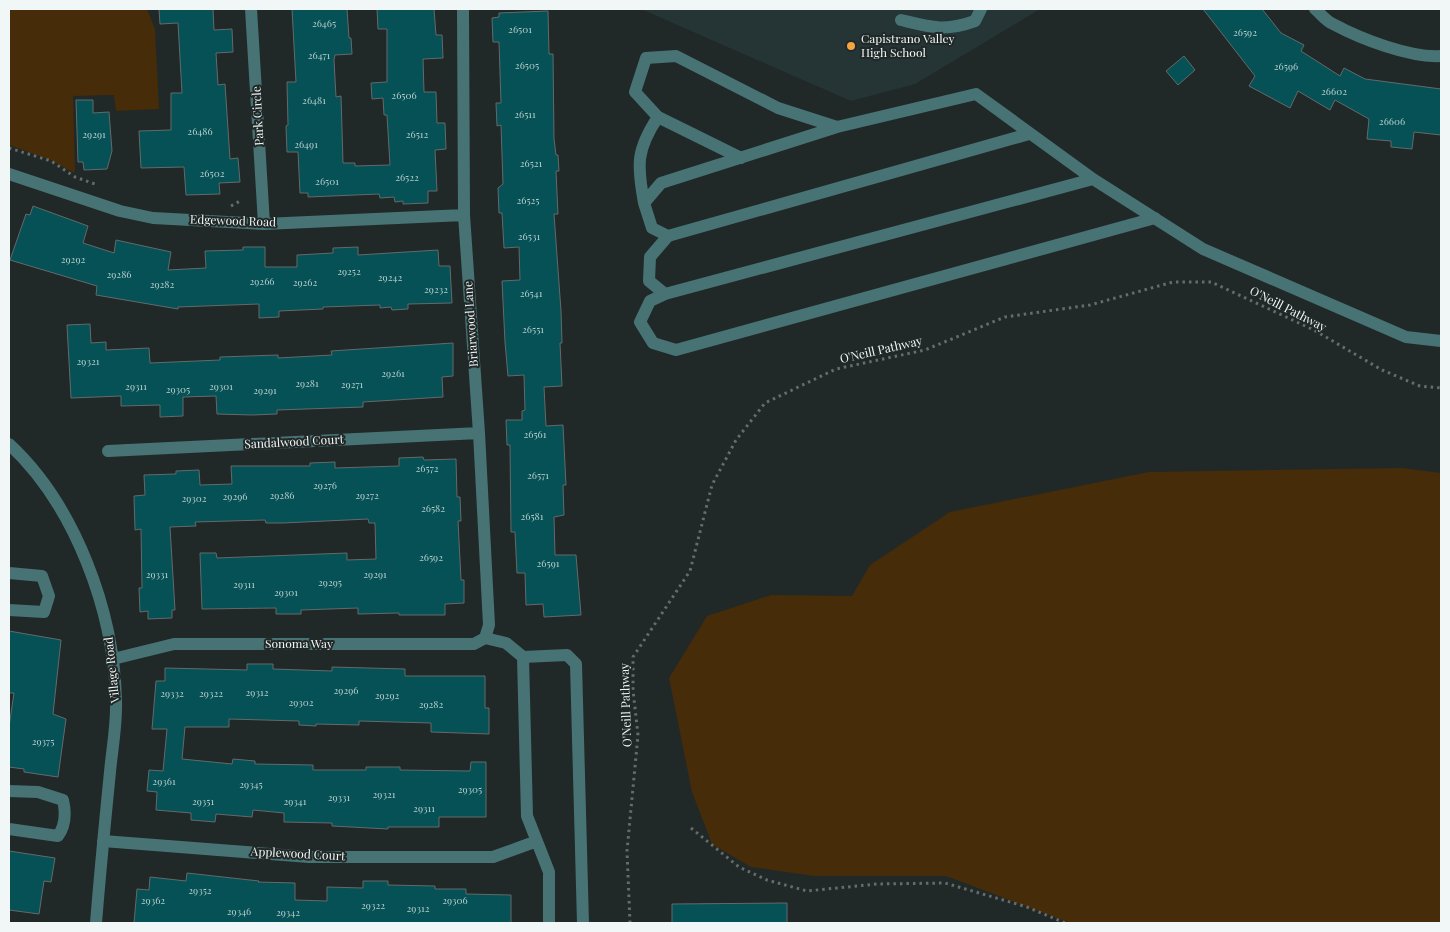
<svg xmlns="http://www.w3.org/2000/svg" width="1450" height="932" viewBox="0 0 1450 932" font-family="'Playfair Display',serif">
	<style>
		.built { fill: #253435 }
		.green { fill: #462c08 }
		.building { fill: #065155; stroke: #626a6b }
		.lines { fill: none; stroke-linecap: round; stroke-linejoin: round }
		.path { stroke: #666c6c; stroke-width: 3; stroke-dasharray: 2.5 4; stroke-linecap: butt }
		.minor { stroke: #477375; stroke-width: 12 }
		.poi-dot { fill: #f2a541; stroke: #212828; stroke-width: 2 }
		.labels { text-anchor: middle; stroke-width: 4; stroke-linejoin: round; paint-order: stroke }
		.number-label { font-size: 10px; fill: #b6cdce }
		.poi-label { font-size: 12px; fill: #f1f6f6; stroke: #212828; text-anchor: start }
		.street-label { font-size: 12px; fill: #f1f6f6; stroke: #212828 }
	</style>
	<rect width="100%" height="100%" fill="#212828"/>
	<path class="built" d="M641 9H1040L915 84 851 101Z"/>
	<path class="green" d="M9 9H147L155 29 159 109 116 111 114 95 73 96 75 169 74 173 51 160 9 145Z
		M1402 468 1441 473V923H1070L946 876H814L751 867 712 844 692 792 669 678 707 616 771 595 852 596 870 565 950 512 1149 472Z"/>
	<path class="building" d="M159 9H213L214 30 232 29 233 52 216 53 218 85 225 84 230 159 238 158 240 182 219 183 220 194 186 195 184 167 141 168 139 131 171 130V93H182L178 23 160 24Z
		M292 9H347L349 38H351L352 54 335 55 334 60 336 97 341 96 343 163H355V166L390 165 387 115H384L383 98 372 99 371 83 387 82V29H378L377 9H434L436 35H442L443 58 423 59 424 92H436L437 123H445L446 149 435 150 437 191H428V203L403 204V201L395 202 394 197 380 198 379 194 308 197V193H300L298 152H287L286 126 288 125 287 82H296Z
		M1203 9H1262L1281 33 1304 45 1301 51 1340 76 1344 68 1365 79 1441 89V135L1414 132 1412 149 1391 147V141L1367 139 1369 119 1335 100 1330 110 1298 91 1290 108 1249 86 1255 76Z
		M548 11 549 54H553L554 139 556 155H558L559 171H556L558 214H554L561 311 562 343H560L562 386 544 387 546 426 563 425 566 485H563L564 515 554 517 555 555H576L581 615 544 617 543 604 526 605 525 573H517L515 532H511L510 445H507L506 420H522V411L525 410 524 375 508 376 505 342 502 281 520 280 519 247 504 248 502 213H499L498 188 503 184 501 125 497 126 496 103H501L499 42H493L492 18 499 17V13Z
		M1184 56 1195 70 1178 85 1166 71Z
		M76 100H93V113L109 112 112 151 107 169 84 170 83 162H78Z
		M33 206 88 226 83 243 114 253 116 240 171 252 168 270 206 268 205 251 243 250V247H265V267H297V255L333 253V248L358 247V255L438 250 439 266H450L452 303 408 304V309L392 310 391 307 380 308V305L323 307V309L279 311V317L259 318V304L178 307V309L96 295 97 286 10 260 26 214 30 215Z
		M90 324 91 343 106 342V350L149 348 150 363 220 360V357L278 355V358L332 355 331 351 453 343V376L442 377 443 397 363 402V407L277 410V414L252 415 217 414 216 396 183 397V416L160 417V405L121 406V396L71 398 67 325Z
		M423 457 424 460 456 459 457 497H460L461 521H458L461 580H464V603L445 604V615H399V613L358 614V608L301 610V614H276V608L202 609 200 553H216L217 558 347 553V560L376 559 375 523H369L368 519 283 523H266L265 520 195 522 196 526 170 527 175 610H172V618L148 619V611L140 612 139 588H142L141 529 135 530 134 496 145 495 144 475 176 474V471L199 470 200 485 232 484 231 466H310V463L335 462V468L399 466V458Z
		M9 631 61 640 53 714 66 719 58 777 24 772V769L9 767V727L14 693H9Z
		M247 664H273V669L332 671V667L405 669V676H485V708H489V734L431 732V723L359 721V725L316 724V726L299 725V721L229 719V727H185L182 759 232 764 233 759 255 761V764L313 765V770H366V767H400V770L470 771 471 762H486V817H439V827H388V829L332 826V823L284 822V813L253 810 252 817 216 814 215 822 191 820V813L156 810 157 792 147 791 149 770 163 771 167 729H152L156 681H165V668L247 670Z
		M9 851 55 858 51 882 44 881 39 914 9 910Z
		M187 873 259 881 258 882 295 883V900L327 901V887L363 888V881H388V885L435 886V889H466V894L511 895V923H134L137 889 149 890 150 877 186 881Z
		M787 903V923H672V904Z"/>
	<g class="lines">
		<path class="path" d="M9 148 51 161 75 177 95 184
			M231 206 240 201
			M691 828 739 867 767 880 807 891 877 884 945 883 1027 907 1065 923
			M630 923 627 851 638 735 633 690V657L690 571 712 485 736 440 765 403 836 369 925 350 1005 317 1090 305 1173 282H1211L1314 330 1382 370 1420 386 1441 388"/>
		<path class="minor" d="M251 9 264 224
			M463 9 464 215 479 433 489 625 485 638
			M1315 9C1321 14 1326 21 1333 24 1361 39 1410 58 1441 56
			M901 20C930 27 945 32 975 21L981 9
			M741 158 658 117 635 92 646 58 676 56 778 108 837 127
			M9 174 120 211 153 218 264 224 464 215
			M1093 179 665 294 650 301 640 322 653 343 676 350 1155 218
			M644 203C637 165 636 150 658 117
			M668 236 652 228 644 203 661 183 837 127 976 94 1093 179 1203 249 1406 337 1441 341
			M665 294 649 281 650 257 668 236 1029 134
			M9 444C75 505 114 611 116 700 117 724 112 749 110 772 105 822 100 873 96 923
			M108 451 479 433
			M9 573 42 576 49 596 44 612 9 610
			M485 638 506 643 523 657 567 655 576 664 583 923
			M523 657 527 816 549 872V923
			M113 659 174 644H474L485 638
			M9 791 38 792 63 800C66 813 66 825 58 836L9 829
			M103 841 309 857H493L537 841"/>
	</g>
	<circle class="poi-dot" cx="851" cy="46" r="5"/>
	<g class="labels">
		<g class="number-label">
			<text x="324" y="27">26465</text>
			<text x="520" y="33">26501</text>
			<text x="1245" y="36">26592</text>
			<text x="319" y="59">26471</text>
			<text x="527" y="69">26505</text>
			<text x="1286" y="70">26596</text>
			<text x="1334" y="95">26602</text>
			<text x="404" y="99">26506</text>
			<text x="314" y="104">26481</text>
			<text x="525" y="118">26511</text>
			<text x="1392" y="125">26606</text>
			<text x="200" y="135">26486</text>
			<text x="94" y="138">29291</text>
			<text x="417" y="138">26512</text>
			<text x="306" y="148">26491</text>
			<text x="531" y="167">26521</text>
			<text x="212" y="177">26502</text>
			<text x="407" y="181">26522</text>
			<text x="327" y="185">26501</text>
			<text x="528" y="204">26525</text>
			<text x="529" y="240">26531</text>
			<text x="73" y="263">29292</text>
			<text x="349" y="275">29252</text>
			<text x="119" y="278">29286</text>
			<text x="390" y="281">29242</text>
			<text x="262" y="285">29266</text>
			<text x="305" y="286">29262</text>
			<text x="162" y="288">29282</text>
			<text x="436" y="293">29232</text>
			<text x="531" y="297">26541</text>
			<text x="533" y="333">26551</text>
			<text x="88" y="365">29321</text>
			<text x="393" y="377">29261</text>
			<text x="307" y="387">29281</text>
			<text x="352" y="388">29271</text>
			<text x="136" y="390">29311</text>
			<text x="221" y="390">29301</text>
			<text x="178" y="393">29305</text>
			<text x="265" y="394">29291</text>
			<text x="535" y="438">26561</text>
			<text x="427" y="472">26572</text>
			<text x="538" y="479">26571</text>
			<text x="325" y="489">29276</text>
			<text x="282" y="499">29286</text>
			<text x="367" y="499">29272</text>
			<text x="235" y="500">29296</text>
			<text x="194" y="502">29302</text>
			<text x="433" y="512">26582</text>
			<text x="532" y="520">26581</text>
			<text x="431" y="561">26592</text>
			<text x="548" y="567">26591</text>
			<text x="157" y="578">29331</text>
			<text x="375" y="578">29291</text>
			<text x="330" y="586">29295</text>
			<text x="244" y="588">29311</text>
			<text x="286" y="596">29301</text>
			<text x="346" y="694">29296</text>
			<text x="257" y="696">29312</text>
			<text x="172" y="697">29332</text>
			<text x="211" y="697">29322</text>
			<text x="387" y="699">29292</text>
			<text x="301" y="706">29302</text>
			<text x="431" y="708">29282</text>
			<text x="43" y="745">29375</text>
			<text x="164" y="785">29361</text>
			<text x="251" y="788">29345</text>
			<text x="470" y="793">29305</text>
			<text x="384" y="798">29321</text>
			<text x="339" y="801">29331</text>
			<text x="203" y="805">29351</text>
			<text x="295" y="805">29341</text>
			<text x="424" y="812">29311</text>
			<text x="200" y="894">29352</text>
			<text x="153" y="904">29362</text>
			<text x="455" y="904">29306</text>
			<text x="373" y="909">29322</text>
			<text x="418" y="912">29312</text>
			<text x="239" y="915">29346</text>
			<text x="288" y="916">29342</text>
		</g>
		<g class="poi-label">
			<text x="861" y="43">Capistrano Valley<tspan x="861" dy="14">High School</tspan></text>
		</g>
		<g class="street-label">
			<text transform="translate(258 116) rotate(-93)" y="4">Park Circle</text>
			<text transform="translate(233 221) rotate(2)" y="4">Edgewood Road</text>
			<text transform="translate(1288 309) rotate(27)" y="4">O'Neill Pathway</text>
			<text transform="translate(471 324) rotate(-94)" y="4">Briarwood Lane</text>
			<text transform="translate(881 350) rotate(-13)" y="4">O'Neill Pathway</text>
			<text transform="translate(294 442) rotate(-3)" y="4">Sandalwood Court</text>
			<text x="299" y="648">Sonoma Way</text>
			<text transform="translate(112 670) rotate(-96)" y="4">Village Road</text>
			<text transform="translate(626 705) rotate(-92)" y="4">O'Neill Pathway</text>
			<text transform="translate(298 854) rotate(3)" y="4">Applewood Court</text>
		</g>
	</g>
	<rect width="1450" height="932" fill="none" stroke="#f1f6f6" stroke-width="20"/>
</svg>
